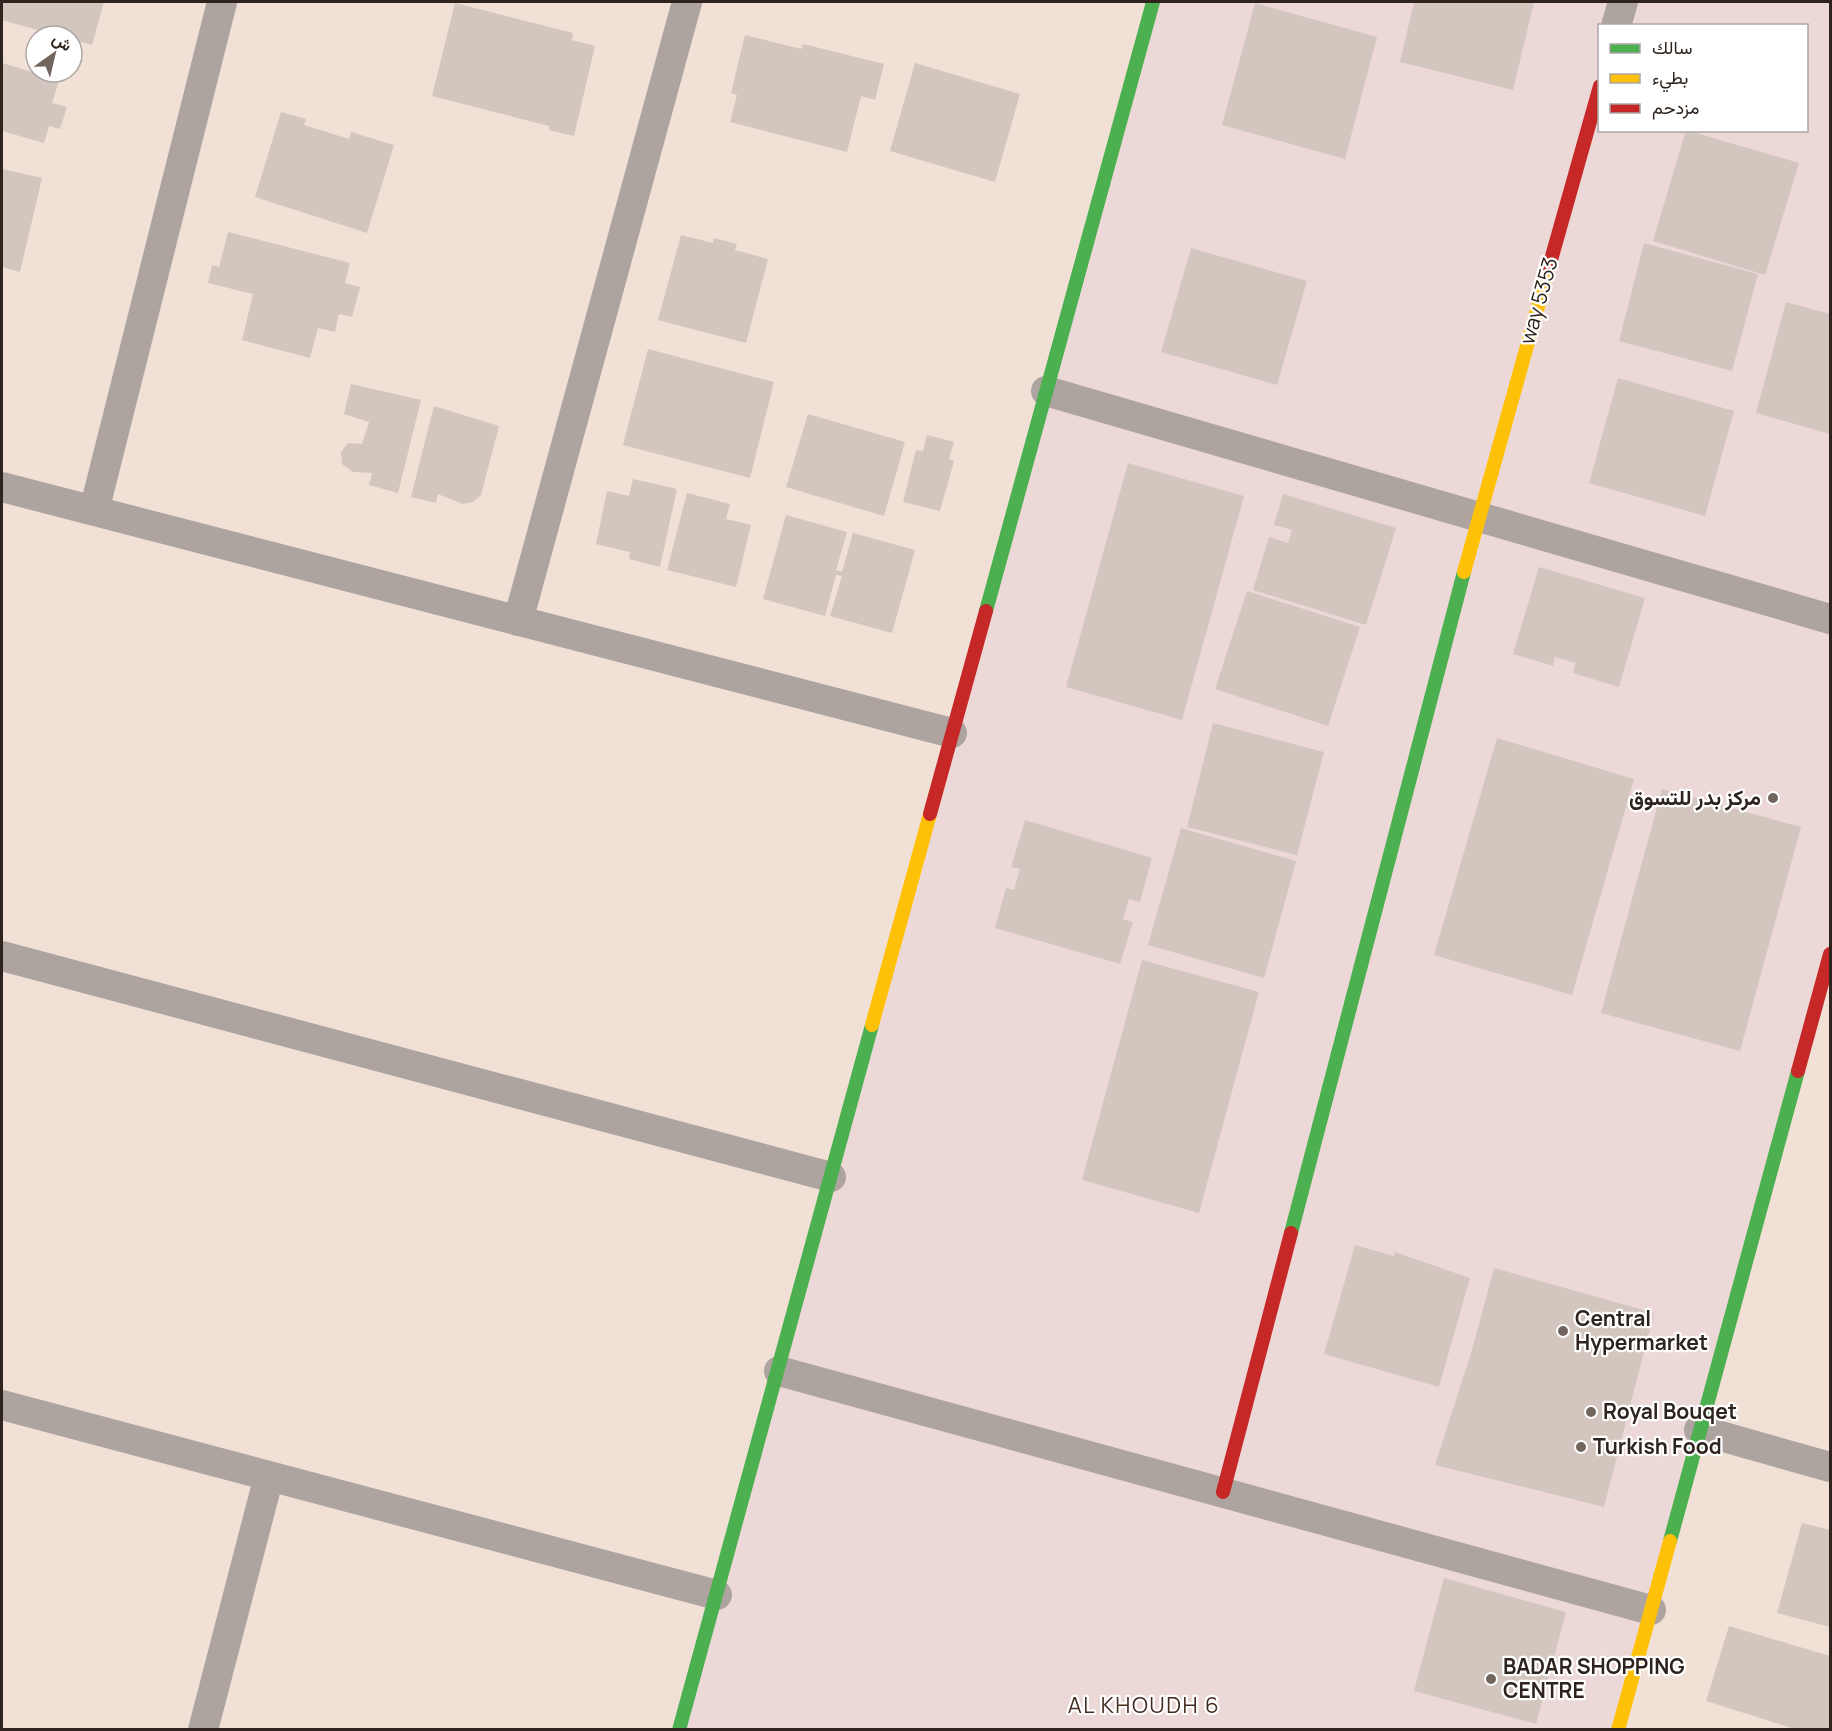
<svg xmlns="http://www.w3.org/2000/svg" width="1832" height="1731" viewBox="0 0 1832 1731" font-family="Manrope,Vazirmatn,sans-serif">
	<style>
		.commercial { fill: #edd8d8; fill-rule: evenodd }
		.building { fill: #d3c6bf }
		.lines { fill: none; stroke-linecap: round; stroke-linejoin: round }
		.street { stroke: #ada4a0; stroke-width: 30 }
		.fast { stroke: #4caf50; stroke-width: 14 }
		.slow { stroke: #ffc107; stroke-width: 14 }
		.jam { stroke: #c62828; stroke-width: 14 }
		.poi-dot { fill: #72655e; stroke: #fff; stroke-width: 2 }
		.labels { text-anchor: middle; stroke-width: 4.5; stroke-linejoin: round; paint-order: stroke }
		.street-label { font-size: 21px; fill: #2e231d; stroke: #fff }
		.poi-label { font-size: 21px; font-weight: bold; fill: #2e231d; stroke: #fff; text-anchor: start }
		.neighbourhood-label { font-size: 22px; letter-spacing: 1.5px; fill: #432c1f; stroke: #fff }
	</style>
	<rect width="100%" height="100%" fill="#f0e0d6"/>
	<path class="commercial" d="M1153 2H1830V953L1617 1729 679 1730ZM1600 26H1806V130H1600Z"/>
	<path class="building" d="M2 2H104L92 45 72 40V36H59L2 20Z
		M1414 2H1534L1513 90 1400 62Z
		M455 3 573 33 572 40 595 46 574 136 549 130V126L432 96Z
		M1255 3 1377 37 1345 159 1222 125Z
		M745 35 801 49 803 44 884 64 875 100 861 96 847 152 730 122 737 95 731 93Z
		M2 63 59 80 52 103 67 107 60 129 49 126 44 143 2 131Z
		M915 63 1020 94 995 182 890 151Z
		M281 112 306 119 304 125 349 139 351 132 394 145 367 233 255 197Z
		M1686 130 1799 163 1765 275 1653 241Z
		M2 169 42 178 20 272 2 267Z
		M228 232 350 263 345 283 360 287 352 317 339 314 335 332 318 328 310 358 242 340 253 294 208 283 212 265 219 267Z
		M681 235 713 243 714 238 737 244 735 250 768 259 746 343 658 320Z
		M1644 243 1758 274 1732 371 1619 341Z
		M1191 248 1307 281 1277 385 1161 352Z
		M1786 302 1830 314V434L1756 413Z
		M648 349 774 382 750 478 623 445Z
		M1618 378 1734 411 1705 516 1589 483Z
		M351 384 421 400 398 493 369 485 372 473 353 472 342 464 341 452 348 443 362 444 369 422 344 414Z
		M434 406 499 426 481 495 473 502 463 504 438 494 436 503 411 497Z
		M808 414 905 442 884 516 786 487Z
		M927 435 954 442 949 459 954 461 940 511 903 502 916 450 923 451Z
		M1128 463 1244 496 1182 720 1066 687Z
		M633 479 677 489 660 567 629 559 630 552 596 544 607 491 629 496Z
		M687 493 730 504 726 519 751 525 736 587 667 570Z
		M1283 494 1396 528 1366 625 1253 590 1269 537 1288 543 1292 530 1274 525Z
		M786 515 847 532 836 570 842 572 853 533 915 550 892 633 830 616 842 576 836 575 825 616 763 599Z
		M1539 567 1645 598 1619 687 1573 673 1575 663 1555 657 1553 666 1513 654Z
		M1247 591 1360 627 1328 726 1215 689Z
		M1213 723 1324 752 1297 855 1187 827Z
		M1497 738 1634 779 1572 995 1434 955Z
		M1662 789 1801 827 1740 1051 1601 1013Z
		M1025 820 1152 858 1140 902 1129 899 1123 919 1133 922 1120 964 995 928 1006 888 1014 890 1020 869 1011 867Z
		M1181 828 1296 861 1264 978 1148 945Z
		M1142 960 1259 992 1199 1213 1082 1180Z
		M1355 1245 1394 1256 1395 1252 1470 1278 1439 1387 1324 1354Z
		M1494 1268 1654 1313 1604 1507 1435 1465 1472 1350Z
		M1802 1523 1830 1530V1627L1777 1613Z
		M1444 1578 1566 1612 1536 1724 1414 1691Z
		M1729 1626 1830 1656V1730H1798L1706 1701Z"/>
	<g class="lines">
		<path class="street" d="M1616 26 1623 2
			M1046 391 1830 619
			M2 487 952 733
			M94 511 222 2
			M518 621 687 2
			M2 956 831 1177
			M779 1371 1651 1610
			M2 1405 717 1595
			M1699 1430 1830 1467
			M203 1730 269 1476"/>
		<path class="fast" d="M986 611 1153 2
			M1291 1233 1464 572
			M1670 1541 1798 1071
			M679 1730 872 1025"/>
		<path class="slow" d="M1464 572 1549 267
			M872 1025 930 814
			M1618 1730 1670 1541"/>
		<path class="jam" d="M1549 267 1600 86
			M930 814 986 611
			M1798 1071 1830 954
			M1223 1492 1291 1233"/>
	</g>
	<g class="poi-dot">
		<circle cx="1773" cy="798" r="6"/>
		<circle cx="1563" cy="1331" r="6"/>
		<circle cx="1591" cy="1412" r="6"/>
		<circle cx="1581" cy="1447" r="6"/>
		<circle cx="1491" cy="1679" r="6"/>
	</g>
	<g class="labels">
		<g class="street-label">
			<text transform="translate(1539 301) rotate(-74)" y="7">way 5353</text>
		</g>
		<g class="poi-label">
			<text x="1761" y="805" text-anchor="end">مركز بدر للتسوق</text>
			<text x="1575" y="1326">Central<tspan x="1575" dy="24">Hypermarket</tspan></text>
			<text x="1603" y="1419">Royal Bouqet</text>
			<text x="1593" y="1454">Turkish Food</text>
			<text x="1503" y="1674">BADAR SHOPPING<tspan x="1503" dy="24">CENTRE</tspan></text>
		</g>
		<g class="neighbourhood-label">
			<text x="1144" y="1713">AL KHOUDH 6</text>
		</g>
	</g>
	<rect width="1832" height="1731" fill="none" stroke="#2e231d" stroke-width="6"/>
	<rect x="1598" y="24" width="210" height="108" fill="#ffffff" stroke="#aba7a5" stroke-width="1.5"/>
	<rect x="1610" y="44" width="30" height="9" fill="#4caf50" stroke="#aba7a5" stroke-width="1.5"/>
	<text x="1652" y="54" font-size="18" fill="#2e231d">سالك</text>
	<rect x="1610" y="74" width="30" height="9" fill="#ffc107" stroke="#aba7a5" stroke-width="1.5"/>
	<text x="1652" y="84" font-size="18" fill="#2e231d">بطيء</text>
	<rect x="1610" y="104" width="30" height="9" fill="#c62828" stroke="#aba7a5" stroke-width="1.5"/>
	<text x="1652" y="114" font-size="18" fill="#2e231d">مزدحم</text>
	<g transform="translate(54 54) rotate(34)"><circle r="28" fill="#ffffff" stroke="#aba7a5" stroke-width="1.5"/>
	<path d="M0-4.5L10 22L0 15L-10 22Z" fill="#72655e"/>
	<text y="-9" font-size="16" font-weight="bold" text-anchor="middle" fill="#2e231d">ش</text>
	</g>
</svg>
